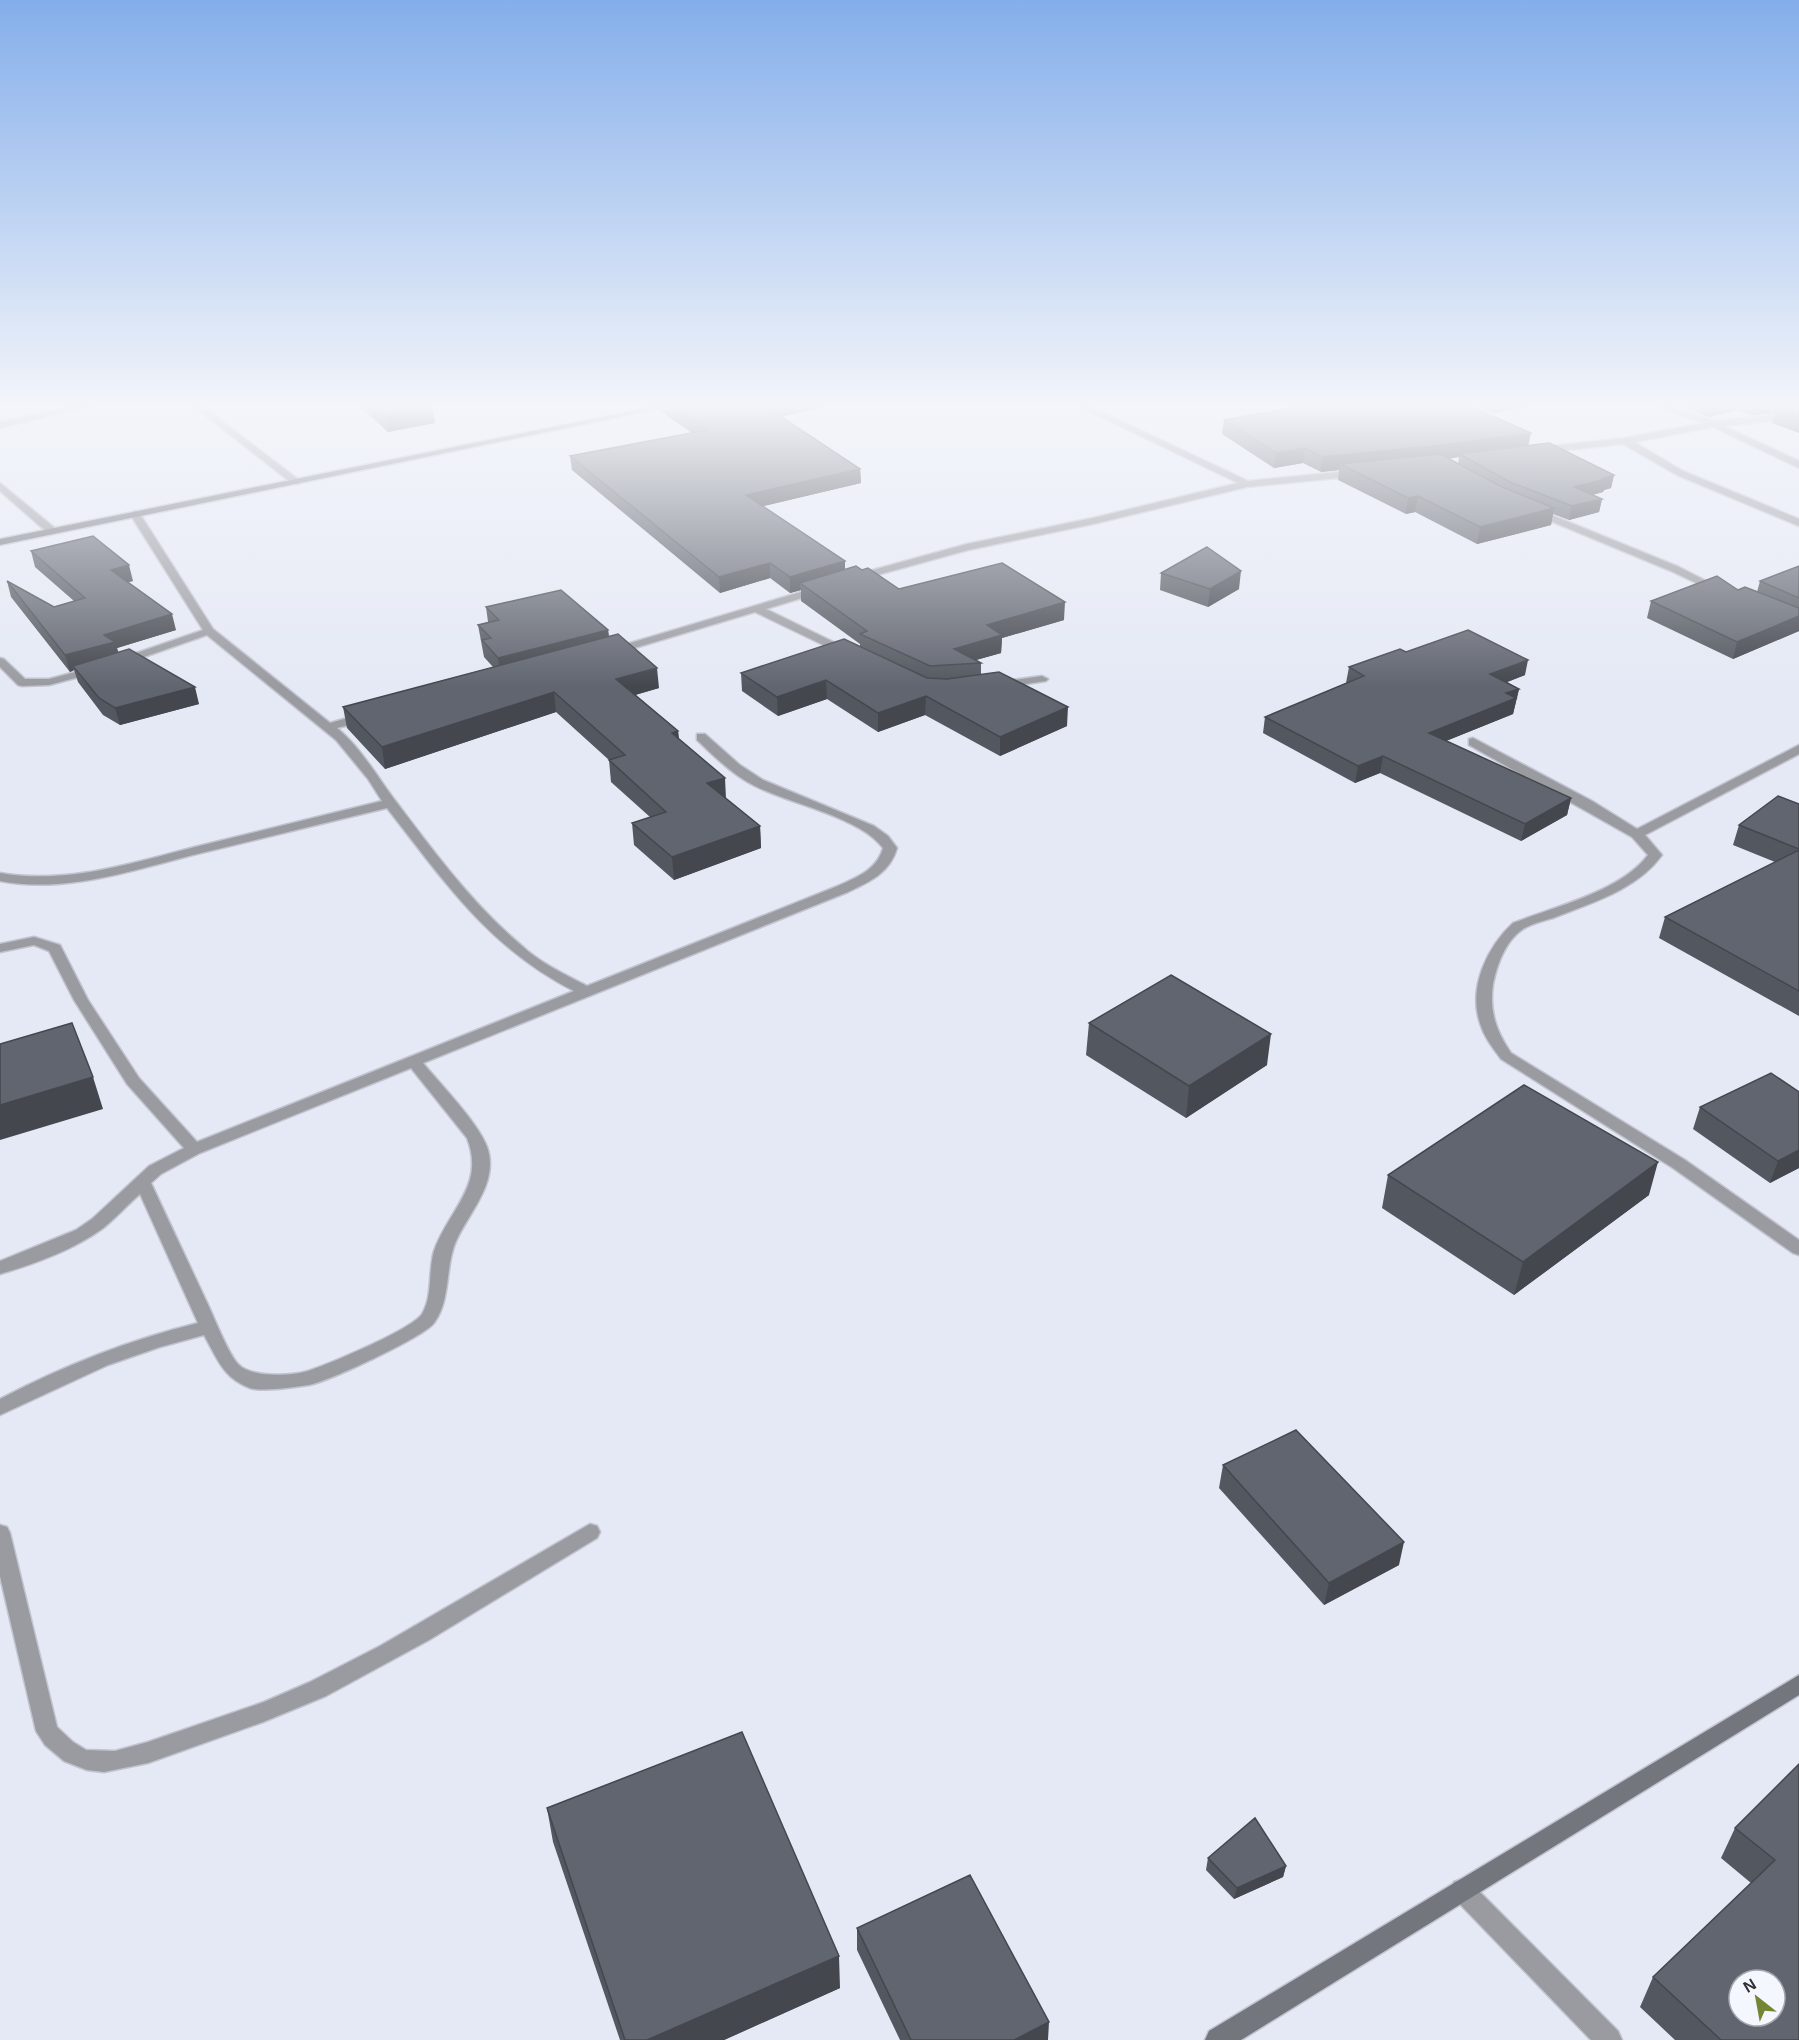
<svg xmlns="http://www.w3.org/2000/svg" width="1799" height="2040" viewBox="0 0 1799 2040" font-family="Helvetica,sans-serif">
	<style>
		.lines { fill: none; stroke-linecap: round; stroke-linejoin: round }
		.street-casing { stroke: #c1c4cf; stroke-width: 3 }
		.secondary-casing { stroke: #c1c4cf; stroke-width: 3 }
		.street { fill: #9a9ba0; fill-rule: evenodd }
		.secondary { fill: #73767d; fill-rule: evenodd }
		.wall { fill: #53575f; fill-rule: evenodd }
		.shaded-wall { fill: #44474e }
		.building { fill: #61656f; stroke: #44474e; stroke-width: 1.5; fill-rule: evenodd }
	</style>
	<rect width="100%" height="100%" fill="#e5e9f5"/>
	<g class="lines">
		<g class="street-casing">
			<path id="street" d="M92 402H107L0 428V422Z
				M188 402H197L299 480V484H293Z
				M1070 402H1081L1248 481 1359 470 1364 473 1359 476 1247 487 1093 524 968 550 859 580H851V576L967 544 1093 518 1238 483Z
				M1646 402H1658L1715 421 1799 412V418L1724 426 1799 461V468L1713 427 1634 442 1683 471 1799 519V526L1677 475 1623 444 1541 453 1536 450 1541 447 1625 438 1703 423Z
				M0 483 56 529V533H48L0 491Z
				M1531 509H1537L1679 567 1724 590 1719 593 1715 592 1671 571 1531 513Z
				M135 511 140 514 213 629 330 723 365 713 369 714V720L337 728C362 749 378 778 397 803 435 853 473 905 521 945 540 963 564 974 587 986L838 886C857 877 877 870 883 848 860 817 790 804 755 786 733 775 715 757 697 740V734H705L740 765 763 780 874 826 888 836 897 848C890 873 869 882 848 892L423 1063C440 1084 485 1129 489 1154 495 1185 471 1211 458 1237 444 1264 452 1299 434 1323 424 1337 327 1382 309 1385 296 1387 261 1392 250 1388 223 1378 217 1358 204 1335L160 1347 108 1365 0 1415V1399C63 1366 129 1340 198 1323L140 1194C127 1205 115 1219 102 1229 73 1250 34 1264 0 1274V1261L76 1230 92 1219 149 1166 184 1148 127 1084 74 1000 49 951 34 945 0 952V944L34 937 60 945 88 1000 139 1078 197 1142 574 991C488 947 445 882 387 808 325 823 263 838 201 853 136 869 67 894 0 881V873C67 885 135 862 199 846 260 831 321 816 382 801L368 779 336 740 207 635 124 664H116V660L203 630 130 514ZM411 1068 467 1138C486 1186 448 1210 434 1251 428 1271 433 1296 422 1314 411 1330 329 1364 308 1371 291 1376 251 1378 238 1364 228 1353 216 1322 209 1307 190 1266 170 1224 151 1183L161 1174 200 1153Z
				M821 586 825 587V591L766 609 850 650V654H842L755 612 618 653 614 654 608 651 610 649Z
				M0 658 4 659 25 679H49L94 667 100 670 98 672 49 685 22 686 18 685 0 667Z
				M1042 676 1048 679 1046 681 999 688 993 685 999 682Z
				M1473 738 1592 801 1637 829 1799 745V754L1645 835 1662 855C1637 890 1591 903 1553 918 1543 921 1531 924 1523 929 1505 941 1497 965 1493 984 1489 1011 1496 1031 1511 1053L1685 1160 1799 1240V1255L1793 1253 1673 1168 1501 1059C1493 1048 1484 1037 1480 1023 1468 988 1487 947 1513 923 1554 907 1622 891 1648 855L1632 837 1469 745V739Z
				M590 1524 597 1526 600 1532 597 1538 429 1640 326 1696 263 1722 148 1763 104 1772 87 1770 64 1761 45 1745 36 1731 0 1576V1525L7 1527 10 1533 57 1727 73 1742 86 1750 115 1751 148 1742 264 1702 310 1682 380 1646Z
				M1462 1879 1470 1882 1618 2031 1622 2040H1591L1454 1898 1450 1890 1454 1882Z"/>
		</g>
		<g class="secondary-casing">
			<path id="secondary" d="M676 402H692L0 545V539Z
				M1799 1675V1695L1241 2040H1205L1209 2031Z"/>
		</g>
		<use href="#street" class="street"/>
		<use href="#secondary" class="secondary"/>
	</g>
	<path class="wall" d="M355 402H426L432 408 435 423 388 432Z
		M648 402H829V406L781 416 860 469 861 483 763 506 845 561V570H862L899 589 1064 620 1002 638 1001 653 976 660 981 663V674L1067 726 1000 756 925 715 878 732 827 699 778 716 742 691 741 673 860 646V644L801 601V590L790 593 770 578 720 593 572 470 570 456 692 433 660 411V403L652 405Z
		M1468 402H1551L1494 413Z
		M1671 402H1799V433L1772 423 1775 413 1751 415 1736 410 1709 417Z
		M1224 420 1528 446 1614 475 1611 488 1604 490 1603 492 1593 495 1602 499 1599 512 1569 520 1553 514 1551 525 1477 544 1415 512 1406 514 1338 480 1339 470 1321 472 1303 463 1274 468 1222 434ZM1459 457 1458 464 1448 459Z
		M31 551 133 581 128 582 176 630 117 648 118 652 199 704 120 725 103 715 78 682 74 670 70 672 11 597 7 581 54 607 74 601 35 567Z
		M1799 566V631L1733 659 1647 618 1651 601 1738 590 1757 592 1760 581Z
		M1161 573 1239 589 1208 607 1160 590Z
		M486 607 608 630 609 637 659 688 635 695 678 731 679 739 726 799 760 826 761 848 674 880 634 845 632 823 650 817 611 782 609 760 556 712 385 769 347 728 343 707 493 667 484 657 478 625 488 622Z
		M1406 652 1525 675 1507 682 1519 689 1513 714 1446 741 1571 798 1567 815 1521 841 1380 773 1355 783 1263 733 1265 717 1346 683 1349 667Z
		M1799 804V1016L1659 938 1665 917 1775 862 1733 845 1739 825Z
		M1089 1023 1267 1065 1186 1118 1086 1055Z
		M1700 1107 1799 1168 1770 1183 1693 1129Z
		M1388 1175 1649 1195 1514 1295 1382 1208Z
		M1223 1465 1399 1565 1324 1605 1219 1488Z
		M1799 1764V2040H1675L1640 2007 1653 1977 1751 1883 1721 1858 1735 1828Z
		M547 1808 840 1988 724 2040H620L553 1842Z
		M1208 1858 1286 1866 1283 1877 1234 1899 1206 1870Z
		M857 1928 1048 2040H900L857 1950Z"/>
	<path class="shaded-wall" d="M651 402H660V403L652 405Z
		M785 402H829V406L766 420 765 406Z
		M1496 402H1551L1494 413Z
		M1716 402H1738L1736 410 1709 417 1713 403Z
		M1754 402H1799V410L1776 409 1775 413 1751 415Z
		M432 408 435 423 388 432 386 417Z
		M1531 433 1528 447 1459 454V457L1440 460 1340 464 1339 470 1321 472 1322 457Z
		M1305 448 1303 463 1274 468 1276 453Z
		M860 469 861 483 747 510 746 495Z
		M1614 475 1611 488 1604 490 1603 492 1571 500 1574 487Z
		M1418 496 1415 512 1406 514 1408 498Z
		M1602 499 1599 512 1569 520 1572 506Z
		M1554 508 1551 525 1477 544 1480 527Z
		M845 561V576L800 583 801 590 790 593V577Z
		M770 563V578L720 593 719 577Z
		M129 565 133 581 115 586 111 570Z
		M1241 571 1239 589 1208 607 1210 589Z
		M1065 602 1064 620 1002 638 1001 653 962 664 954 649 987 625Z
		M172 614 176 630 117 648 120 658 73 666 74 670 70 672 65 655 104 635Z
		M1799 616V631L1733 659 1737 642Z
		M608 630 610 646 500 675 498 658Z
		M1528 660 1525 675 1487 690 1490 674Z
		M657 668 659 688 618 700 616 679Z
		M826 680 827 699 778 716 777 697Z
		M195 687 199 704 120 725 115 708Z
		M1519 689 1513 714 1426 749 1429 733 1506 693Z
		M554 692 556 712 385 769 382 747Z
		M926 696 925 715 878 732V713Z
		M1068 707 1067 726 1000 756V737Z
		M678 731 680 752 672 733Z
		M1383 756 1380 773 1355 783 1358 766Z
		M725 778 726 799 707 783Z
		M1571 798 1567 815 1521 841 1525 824Z
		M760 826 761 848 674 880 672 857Z
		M1271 1034 1267 1065 1186 1118 1189 1086Z
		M93 1077 103 1109 0 1140V1105Z
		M1799 1150V1168L1770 1183 1778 1161Z
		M1658 1162 1649 1195 1514 1295 1523 1262Z
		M1404 1542 1399 1565 1324 1605 1329 1583Z
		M1286 1866 1283 1877 1234 1899 1237 1888Z
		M839 1956 840 1988 724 2040H647Z
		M1049 2022 1048 2040H1014Z"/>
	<path class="building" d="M369 402H426L432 408 386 417Z
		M666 402H785L765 406 860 469 746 495 845 561 790 577 770 563 719 577 570 456 707 430Z
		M1325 402H1461L1531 433 1442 445 1322 457 1305 448 1276 453 1224 420Z
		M1799 407V418L1776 409Z
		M1549 443 1614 475 1603 478 1606 479 1574 487 1602 499 1572 506 1510 482 1459 454Z
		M1440 454 1502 487 1554 508 1480 527 1418 496 1408 498 1340 464Z
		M93 536 129 565 111 570 172 614 104 635 115 642 65 655 7 581 54 607 85 598 31 551Z
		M1207 547 1241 571 1210 589 1161 573Z
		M1002 563 1065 602 987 625 1002 635 954 649 981 663 930 666 860 634 867 631 800 583 856 566 862 570 868 568 899 589Z
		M1799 566V598L1760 581Z
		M1717 576 1738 590 1745 587 1799 608V616L1737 642 1651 601Z
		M561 590 608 630 498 658 482 640 491 638 478 625 499 620 486 607Z
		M1468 630 1528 660 1490 674 1519 689 1506 693 1516 698 1429 733 1571 798 1525 824 1383 756 1358 766 1265 717 1364 676 1349 667 1400 649 1406 652Z
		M618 634 657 668 616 679 678 731 672 733 725 778 707 783 760 826 672 857 632 823 666 812 609 760 625 755 554 692 382 747 343 707Z
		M844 639 927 678 947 679 999 672 1068 707 1000 737 926 696 878 713 826 680 777 697 741 673Z
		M129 649 195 687 115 708 99 698 73 666Z
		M1778 796 1799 804V849L1739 825Z
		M1799 850V991L1665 917Z
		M1171 975 1271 1034 1189 1086 1089 1023Z
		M72 1023 93 1077 0 1105V1044Z
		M1771 1073 1799 1092V1150L1778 1161 1700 1107Z
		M1524 1085 1658 1162 1523 1262 1388 1175Z
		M1296 1430 1404 1542 1329 1583 1223 1465Z
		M742 1732 839 1956 647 2040H625L547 1808Z
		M1799 1764V2040H1721L1653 1977 1775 1860 1735 1828ZM1739 1980H1775V2016H1739Z
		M1255 1818 1286 1866 1237 1888 1208 1858Z
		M970 1875 1049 2022 1014 2040H911L857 1928Z"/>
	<linearGradient id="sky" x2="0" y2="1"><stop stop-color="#84aeea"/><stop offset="0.59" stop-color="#f3f5fa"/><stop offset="1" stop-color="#f3f5fa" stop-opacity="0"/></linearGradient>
	<rect width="1799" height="687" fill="url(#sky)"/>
	<g transform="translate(1757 1998) rotate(329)"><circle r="28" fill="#f4f7fe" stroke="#a5a8ae" stroke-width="1.5"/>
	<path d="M0-4.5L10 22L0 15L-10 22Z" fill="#748534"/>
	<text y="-9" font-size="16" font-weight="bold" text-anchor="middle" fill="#2f3135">N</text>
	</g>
</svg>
